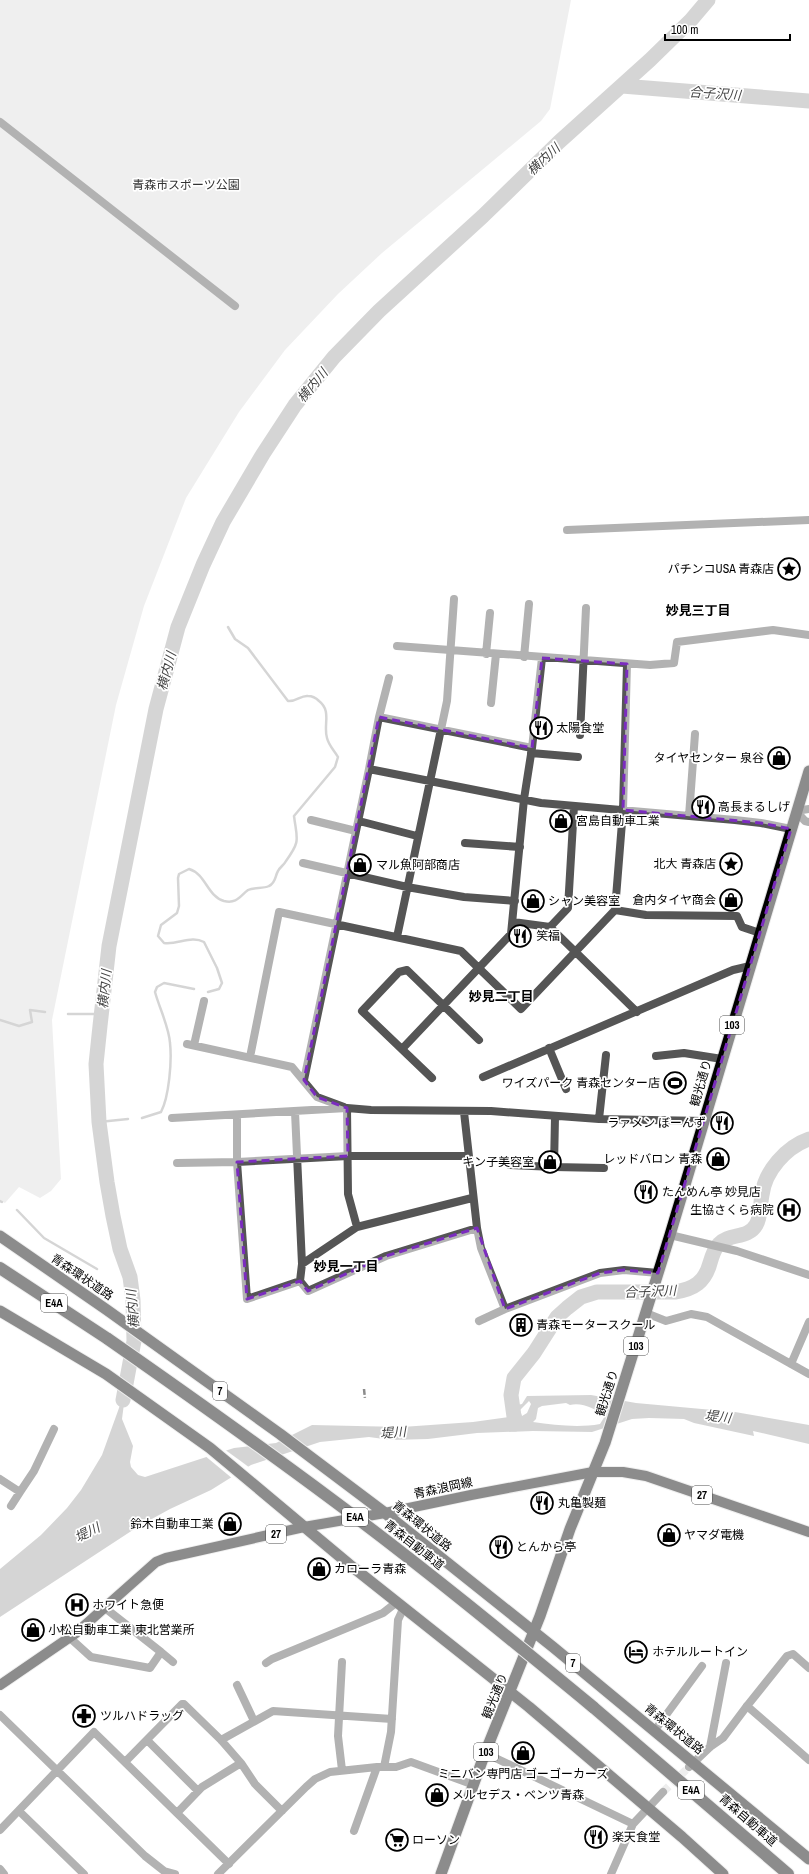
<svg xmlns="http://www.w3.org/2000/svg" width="809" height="1874" viewBox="0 0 809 1874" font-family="'Archivo Narrow','Noto Sans JP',sans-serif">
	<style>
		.green { fill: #dcdcdc }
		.water { fill: #a3a3a3; fill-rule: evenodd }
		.pier { fill: #fff }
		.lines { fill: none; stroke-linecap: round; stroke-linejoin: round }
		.stream { stroke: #a3a3a3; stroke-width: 2.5 }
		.river { stroke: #a3a3a3; stroke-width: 15 }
		.minor-tunnel { stroke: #d9d9d9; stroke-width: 8; stroke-dasharray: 8 4; stroke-linecap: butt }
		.primary-casing { stroke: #dbdbdb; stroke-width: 12 }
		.trunk-casing { stroke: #dbdbdb; stroke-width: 13 }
		.motorway-casing { stroke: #dbdbdb; stroke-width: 14 }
		.minor { stroke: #555; stroke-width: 8 }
		.tertiary { stroke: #555; stroke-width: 8 }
		.primary { stroke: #000; stroke-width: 10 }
		.trunk { stroke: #000; stroke-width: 11 }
		.motorway { stroke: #000; stroke-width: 12 }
		.rail { stroke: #000; stroke-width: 2.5; stroke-dasharray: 6 2 1 2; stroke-linecap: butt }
		.motorway-bridge-casing { stroke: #dbdbdb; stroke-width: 14; stroke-linecap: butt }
		.motorway-bridge { stroke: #000; stroke-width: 12 }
		.marked { fill: none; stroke: #7b2cbf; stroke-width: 3; stroke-dasharray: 8 5; stroke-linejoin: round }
		.labels { text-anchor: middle; stroke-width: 3.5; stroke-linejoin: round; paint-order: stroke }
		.shield { fill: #fff; stroke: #4c4c4c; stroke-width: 1 }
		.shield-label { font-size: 11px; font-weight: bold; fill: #000 }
		.park-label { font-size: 12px; fill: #333; stroke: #fff }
		.poi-label { font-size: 12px; fill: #000; stroke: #fff; text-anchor: start }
		.street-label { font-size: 12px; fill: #000; stroke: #fff }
		.water-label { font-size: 13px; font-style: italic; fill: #444; stroke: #fff }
		.neighbourhood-label { font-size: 13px; font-weight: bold; fill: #000; stroke: #fff }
	</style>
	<rect width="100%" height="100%" fill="#fff"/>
	<path class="green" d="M0 0H571L550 109 541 121 382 253 338 294 285 350 239 412 186 498 144 606 116 705 52 1020 61 1179 51 1191 40 1198 19 1187 5 1203 0 1200Z"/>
	<path class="water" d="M128 1373 122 1419 133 1446 130 1462 131 1467 138 1475 145 1477 234 1448 276 1443 312 1425 402 1427 473 1422 509 1417 512 1406 522 1404 527 1396 591 1395 636 1403 735 1412 809 1425V1444L753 1431 754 1436 694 1423 684 1419 649 1418 632 1419 592 1432 533 1431 477 1433 428 1439 391 1440 369 1437 320 1442 251 1465 211 1490 170 1509 139 1526 0 1617V1569L41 1535 67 1508 81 1490 102 1455 119 1408ZM529 1401 531 1404 527 1413 522 1416 520 1410ZM566 1403 570 1405C582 1402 596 1409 605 1416L600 1424C578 1428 555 1425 533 1422L536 1419 538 1408 542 1406Z"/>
	<path class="pier" d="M224 1449 242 1462 250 1468 233 1479 204 1455Z"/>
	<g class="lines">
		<path class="stream" d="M208 992 219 989 222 983 217 968 204 942C191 935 178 945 164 943L158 936 161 925 177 913 179 906 178 878 179 874 189 869C206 874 207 896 224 901 237 904 240 896 248 890 254 887 263 889 269 886 276 883 275 876 278 871 280 867 284 865 286 861 301 840 297 840 294 816L335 767 338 757C334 750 329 746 327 738 323 725 332 711 319 701 316 698 313 696 308 696 301 695 296 702 288 701L248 648 235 639 228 627
			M68 1014H101
			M0 1020 19 1026 32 1022 30 1010 45 1012
			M142 1118 161 1112C169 1097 172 1061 170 1043 169 1027 159 1007 155 992L157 987 164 983 194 989
			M99 1122 128 1119
			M0 1201 2 1202
			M17 1210 44 1238 97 1269
			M126 1290 132 1294"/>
		<path class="river" d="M622 86 809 101
			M123 1400 134 1341 133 1300 130 1277 120 1249 113 1216 107 1182 99 1122 96 1064 100 1026 109 946 156 709 178 627 203 565 223 522 263 454 295 405 334 357 379 311 483 216 559 142 650 60 691 20 708 0
			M515 1424 511 1395 514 1378 534 1353 557 1317 567 1308 581 1297 597 1292H675C694 1289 705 1282 710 1263 712 1256 714 1249 719 1244 729 1233 748 1239 756 1225 761 1217 760 1205 762 1195 765 1171 786 1147 809 1139"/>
		<path class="minor-tunnel" d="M663 1792 689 1767"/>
		<g class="primary-casing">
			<path id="primary" d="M0 1685 76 1633 156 1562 166 1558 304 1527 385 1513 471 1495 593 1472H623L646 1476 809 1532"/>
		</g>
		<g class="trunk-casing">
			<path id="trunk" d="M0 1236 107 1310 280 1434 385 1513 553 1647 809 1859
				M0 1311 106 1374 210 1448 350 1565 529 1707 682 1837 723 1874
				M441 1874 485 1753 540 1616 570 1529 605 1443 670 1235 809 771"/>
		</g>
		<g class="motorway-casing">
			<path id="motorway" d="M0 1268 108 1339
				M593 1707 788 1874"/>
		</g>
		<path class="minor" d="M0 122 235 306
			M567 530 809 520
			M397 646 650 665 674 663 677 642 773 630 809 635
			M486 654 490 613
			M524 657 529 604
			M491 703 496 654
			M379 717 532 748
			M580 735 586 608
			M531 753 578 757
			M369 769 541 803 735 820 761 823 791 829
			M689 816 695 734
			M311 820 356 831
			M359 821 417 836
			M465 843 520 847
			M303 863 407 887 464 897 515 901
			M615 910 646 915 737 916 742 927 760 933
			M513 922 550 927 637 1012
			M550 927 568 908 574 806
			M397 937 447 701 454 599
			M187 1044 292 1067 317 1097 344 1107
			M194 1045 204 1001
			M549 1048 566 1089
			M402 1049 511 934 524 799 532 748 542 658
			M656 1056 684 1053 722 1059
			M250 1057 279 912 461 951 521 1009 615 910 623 810 627 664
			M483 1077 733 970 750 966
			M432 1078 362 1011 399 972 407 970 479 1040
			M304 1080 369 769 379 717 389 678
			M347 1108 348 1194 357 1227
			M295 1112 302 1264
			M464 1112 477 1228 481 1248 505 1309
			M237 1115V1162L247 1299 300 1281 302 1264 357 1227 472 1198
			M555 1117 554 1167 604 1168
			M172 1118 347 1108 371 1110 491 1111 599 1119 704 1121
			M599 1119 606 1055
			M177 1163 237 1162 348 1156H468
			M510 1165 554 1167
			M670 1235 737 1251 809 1275
			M300 1281 308 1291 386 1256 477 1228
			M646 1313 666 1321 691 1314 707 1317 809 1374
			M479 1321 505 1309 600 1273 624 1270 658 1273
			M791 1364 809 1322
			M0 1479 20 1492 34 1471 54 1429
			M11 1506 20 1492
			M70 1638 91 1657 150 1668 161 1652 105 1608
			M161 1652 173 1662
			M342 1662 338 1736 342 1770
			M266 1663 272 1659 383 1613 397 1602
			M237 1685 254 1721
			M0 1715 145 1856 164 1871 175 1874
			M655 1730 702 1666
			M147 1740 198 1791
			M221 1740 273 1711 392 1719
			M710 1747 726 1663
			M485 1753 633 1824
			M125 1762 182 1704H184L221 1740 241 1763 255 1784 282 1811
			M384 1767 391 1732 398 1620 404 1607
			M689 1767 710 1747 723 1738 747 1706
			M19 1811 84 1874
			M177 1813 202 1787 241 1763
			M0 1830 94 1732 229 1864
			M354 1831 377 1767
			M0 1869 4 1874
			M218 1874 306 1787 315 1779 330 1772 377 1767H396L411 1762 474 1785
			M611 1874 633 1824 663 1792"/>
		<path class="tertiary" d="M809 809 796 811 805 821 809 822
			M809 1668 793 1654 787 1656 747 1706 809 1760"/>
		<use href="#primary" class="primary"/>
		<use href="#trunk" class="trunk"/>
		<use href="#motorway" class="motorway"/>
		<path class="rail" d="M364 1389 365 1399"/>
		<g class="motorway-bridge-casing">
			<path id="motorway-bridge" d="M108 1339C184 1392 260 1446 334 1501 423 1567 508 1637 593 1707"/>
		</g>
		<use href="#motorway-bridge" class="motorway-bridge"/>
	</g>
	<path d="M0 0H809V1874H0ZM542 658 627 664 623 810 761 823 791 829 658 1273 624 1270 600 1273 505 1309 477 1228 386 1256 308 1291 300 1281 247 1299 237 1162 348 1156 347 1108 317 1097 304 1080 379 717 532 748Z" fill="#fff" fill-opacity=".55" fill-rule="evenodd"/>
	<path class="marked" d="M542 658 627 664 623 810 761 823 791 829 658 1273 624 1270 600 1273 505 1309 477 1228 386 1256 308 1291 300 1281 247 1299 237 1162 348 1156 347 1108 317 1097 304 1080 379 717 532 748Z"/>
	<defs>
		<g id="sight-ring" transform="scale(1.15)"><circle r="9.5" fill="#fff" stroke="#000" stroke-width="1.5"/><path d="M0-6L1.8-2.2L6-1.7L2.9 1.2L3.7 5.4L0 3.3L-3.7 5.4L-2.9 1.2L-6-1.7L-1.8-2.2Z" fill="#000"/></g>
		<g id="restaurant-ring" transform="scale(1.15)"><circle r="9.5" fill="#fff" stroke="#000" stroke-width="1.5"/><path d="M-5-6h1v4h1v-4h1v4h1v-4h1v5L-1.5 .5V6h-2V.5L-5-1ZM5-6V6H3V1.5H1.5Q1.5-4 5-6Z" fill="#000"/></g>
		<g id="shop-ring" transform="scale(1.15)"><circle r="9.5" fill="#fff" stroke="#000" stroke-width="1.5"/><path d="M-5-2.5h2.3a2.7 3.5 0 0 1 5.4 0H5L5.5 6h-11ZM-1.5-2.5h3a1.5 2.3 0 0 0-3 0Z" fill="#000"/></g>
		<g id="stadium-ring" transform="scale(1.15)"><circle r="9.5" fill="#fff" stroke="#000" stroke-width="1.5"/><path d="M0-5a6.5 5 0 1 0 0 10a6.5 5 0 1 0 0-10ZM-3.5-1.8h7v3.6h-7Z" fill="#000"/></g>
		<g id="hospital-ring" transform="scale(1.15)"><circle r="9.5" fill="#fff" stroke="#000" stroke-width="1.5"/><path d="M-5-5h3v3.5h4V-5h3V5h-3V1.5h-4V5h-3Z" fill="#000"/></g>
		<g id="building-ring" transform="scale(1.15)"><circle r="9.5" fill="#fff" stroke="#000" stroke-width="1.5"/><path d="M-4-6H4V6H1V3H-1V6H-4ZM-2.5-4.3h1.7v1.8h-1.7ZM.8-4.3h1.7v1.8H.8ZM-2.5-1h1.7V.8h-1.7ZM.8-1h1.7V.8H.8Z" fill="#000"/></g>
		<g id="hotel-ring" transform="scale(1.15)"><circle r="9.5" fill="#fff" stroke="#000" stroke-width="1.5"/><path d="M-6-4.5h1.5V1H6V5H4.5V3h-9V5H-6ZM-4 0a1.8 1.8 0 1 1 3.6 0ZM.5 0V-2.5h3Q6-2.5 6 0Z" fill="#000"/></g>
		<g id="pharmacy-ring" transform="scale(1.15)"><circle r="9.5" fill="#fff" stroke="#000" stroke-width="1.5"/><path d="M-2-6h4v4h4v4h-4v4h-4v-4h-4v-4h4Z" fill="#000"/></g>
		<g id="supermarket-ring" transform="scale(1.15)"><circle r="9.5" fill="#fff" stroke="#000" stroke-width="1.5"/><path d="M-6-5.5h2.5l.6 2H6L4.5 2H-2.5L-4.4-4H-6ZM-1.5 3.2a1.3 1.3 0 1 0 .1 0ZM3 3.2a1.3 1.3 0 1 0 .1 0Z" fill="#000"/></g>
	</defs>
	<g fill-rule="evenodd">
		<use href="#sight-ring" x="789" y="569"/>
		<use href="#restaurant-ring" x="541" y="728"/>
		<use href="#shop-ring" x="779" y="758"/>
		<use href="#restaurant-ring" x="703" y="807"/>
		<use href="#shop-ring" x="561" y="821"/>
		<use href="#sight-ring" x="731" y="864"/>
		<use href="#shop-ring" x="360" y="865"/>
		<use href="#shop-ring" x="731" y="900"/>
		<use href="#shop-ring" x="533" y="901"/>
		<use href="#restaurant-ring" x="520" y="936"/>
		<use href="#stadium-ring" x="675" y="1083"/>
		<use href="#restaurant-ring" x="722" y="1123"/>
		<use href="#shop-ring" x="718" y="1159"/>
		<use href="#shop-ring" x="550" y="1162"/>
		<use href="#restaurant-ring" x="646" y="1192"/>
		<use href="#hospital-ring" x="789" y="1210"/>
		<use href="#building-ring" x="521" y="1325"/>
		<use href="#restaurant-ring" x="542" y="1503"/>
		<use href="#shop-ring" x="230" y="1524"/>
		<use href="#shop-ring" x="669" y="1535"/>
		<use href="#restaurant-ring" x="501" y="1547"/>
		<use href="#shop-ring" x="319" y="1569"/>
		<use href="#hospital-ring" x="77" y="1605"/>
		<use href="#shop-ring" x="33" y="1630"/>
		<use href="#hotel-ring" x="636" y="1652"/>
		<use href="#pharmacy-ring" x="84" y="1716"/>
		<use href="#shop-ring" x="523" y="1753"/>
		<use href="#shop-ring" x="437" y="1795"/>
		<use href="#restaurant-ring" x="596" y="1837"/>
		<use href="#supermarket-ring" x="397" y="1840"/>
	</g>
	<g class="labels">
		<g class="shield">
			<rect x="720" y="1016" width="24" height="18" rx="3"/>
			<rect x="41" y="1294" width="26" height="18" rx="3"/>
			<rect x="624" y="1337" width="24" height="18" rx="3"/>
			<rect x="213" y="1382" width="14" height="18" rx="3"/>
			<rect x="692" y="1486" width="20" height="18" rx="3"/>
			<rect x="342" y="1508" width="26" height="18" rx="3"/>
			<rect x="266" y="1525" width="20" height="18" rx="3"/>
			<rect x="566" y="1654" width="14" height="18" rx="3"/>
			<rect x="474" y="1743" width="24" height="18" rx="3"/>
			<rect x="678" y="1781" width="26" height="18" rx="3"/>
		</g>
		<g class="shield-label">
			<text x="732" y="1029">103</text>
			<text x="54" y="1307">E4A</text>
			<text x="636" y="1350">103</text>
			<text x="220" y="1395">7</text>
			<text x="702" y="1499">27</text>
			<text x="355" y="1521">E4A</text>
			<text x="276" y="1538">27</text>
			<text x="573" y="1667">7</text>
			<text x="486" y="1756">103</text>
			<text x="691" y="1794">E4A</text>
		</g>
		<g class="park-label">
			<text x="186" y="189">青森市スポーツ公園</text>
		</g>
		<g class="poi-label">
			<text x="774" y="573" text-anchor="end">パチンコUSA 青森店</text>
			<text x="556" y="732">太陽食堂</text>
			<text x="764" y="762" text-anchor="end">タイヤセンター 泉谷</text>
			<text x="718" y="811">高長まるしげ</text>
			<text x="576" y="825">宮島自動車工業</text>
			<text x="716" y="868" text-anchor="end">北大 青森店</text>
			<text x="376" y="869">マル魚阿部商店</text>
			<text x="716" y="904" text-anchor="end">倉内タイヤ商会</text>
			<text x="548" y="905">シャン美容室</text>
			<text x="536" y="940">笑福</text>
			<text x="660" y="1087" text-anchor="end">ワイズパーク 青森センター店</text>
			<text x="706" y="1127" text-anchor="end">ラァメン ぼーんず</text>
			<text x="702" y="1163" text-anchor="end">レッドバロン 青森</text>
			<text x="534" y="1166" text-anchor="end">キン子美容室</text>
			<text x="662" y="1196">たんめん亭 妙見店</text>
			<text x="774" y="1214" text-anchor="end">生協さくら病院</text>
			<text x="536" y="1329">青森モータースクール</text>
			<text x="558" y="1507">丸亀製麺</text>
			<text x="214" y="1528" text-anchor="end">鈴木自動車工業</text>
			<text x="684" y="1539">ヤマダ電機</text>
			<text x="516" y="1551">とんから亭</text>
			<text x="334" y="1573">カローラ青森</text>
			<text x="92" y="1609">ホワイト急便</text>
			<text x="48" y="1634">小松自動車工業 東北営業所</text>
			<text x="652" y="1656">ホテルルートイン</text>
			<text x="100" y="1720">ツルハドラッグ</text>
			<text x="523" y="1778" text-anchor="middle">ミニバン専門店 ゴーゴーカーズ</text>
			<text x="452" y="1799">メルセデス・ベンツ青森</text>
			<text x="612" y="1841">楽天食堂</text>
			<text x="412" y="1844">ローソン</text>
		</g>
		<g class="street-label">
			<text transform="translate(701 1083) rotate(-74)" y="4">観光通り</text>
			<text transform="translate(82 1277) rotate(34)" y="4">青森環状道路</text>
			<text transform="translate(607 1393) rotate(-72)" y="4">観光通り</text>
			<text transform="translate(443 1488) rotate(-12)" y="4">青森浪岡線</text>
			<text transform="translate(422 1526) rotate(39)" y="4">青森環状道路</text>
			<text transform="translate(414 1545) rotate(38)" y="4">青森自動車道</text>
			<text transform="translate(495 1696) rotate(-68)" y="4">観光通り</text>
			<text transform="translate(674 1729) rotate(39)" y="4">青森環状道路</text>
			<text transform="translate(748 1820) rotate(41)" y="4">青森自動車道</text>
		</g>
		<g class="water-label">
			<text transform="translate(715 93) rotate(4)" y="5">合子沢川</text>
			<text transform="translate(543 159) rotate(-43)" y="5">横内川</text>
			<text transform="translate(312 385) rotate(-50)" y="5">横内川</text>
			<text transform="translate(166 671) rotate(-75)" y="5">横内川</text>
			<text transform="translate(104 989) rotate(-84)" y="5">横内川</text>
			<text transform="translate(650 1291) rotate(-2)" y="5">合子沢川</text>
			<text transform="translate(132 1309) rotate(-95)" y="5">横内川</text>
			<text transform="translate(718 1416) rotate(7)" y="5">堤川</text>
			<text transform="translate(393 1432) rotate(-4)" y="5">堤川</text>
			<text transform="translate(87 1532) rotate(-27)" y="5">堤川</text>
		</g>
		<g class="neighbourhood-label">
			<text x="698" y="615">妙見三丁目</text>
			<text x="501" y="1001">妙見二丁目</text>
			<text x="346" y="1271">妙見一丁目</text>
		</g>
	</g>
	<path d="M665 34v6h125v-6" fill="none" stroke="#000000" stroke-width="2"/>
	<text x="671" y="34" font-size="12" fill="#000000" stroke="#ffffff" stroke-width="3" paint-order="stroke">100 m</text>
</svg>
